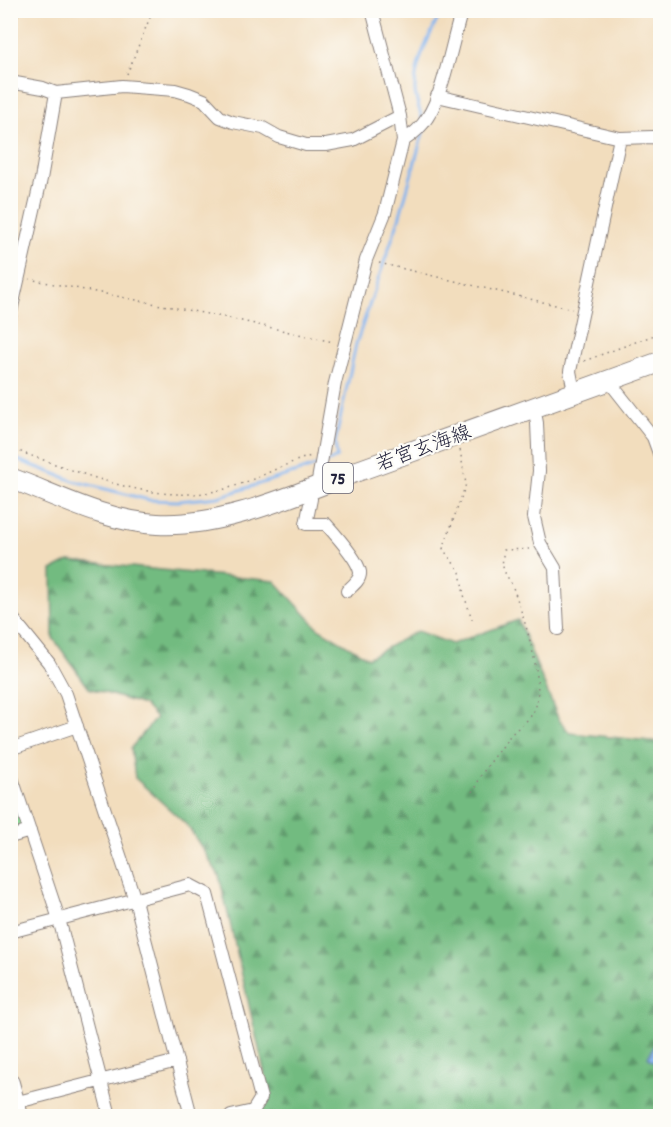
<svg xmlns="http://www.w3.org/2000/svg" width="671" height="1127" viewBox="0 0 671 1127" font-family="Dekko,'Klee One',sans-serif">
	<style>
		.grass { fill: url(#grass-dots); stroke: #587e6a; stroke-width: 1.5 }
		.forest { fill: url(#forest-firs); stroke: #4a6e5e; stroke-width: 1.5 }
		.water { fill: url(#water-rules); stroke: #526b95; stroke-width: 1.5 }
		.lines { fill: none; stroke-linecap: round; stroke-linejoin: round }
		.stream { stroke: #82b4ef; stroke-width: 3 }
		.street-casing { stroke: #8a807c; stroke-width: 14 }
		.secondary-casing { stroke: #8a807c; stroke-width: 20 }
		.primary-casing { stroke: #8a807c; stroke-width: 22 }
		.path { stroke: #8a807c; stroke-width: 1.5; stroke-dasharray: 1.5 4.5; stroke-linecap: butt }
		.street { stroke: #fff; stroke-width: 12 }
		.secondary { stroke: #fff; stroke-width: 18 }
		.primary { stroke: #fff; stroke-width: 20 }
		.labels { text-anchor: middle; stroke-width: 4.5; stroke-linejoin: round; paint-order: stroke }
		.shield { fill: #fdfcf7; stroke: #646373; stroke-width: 1.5 }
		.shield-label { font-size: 18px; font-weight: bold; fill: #22223b }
		.street-label { font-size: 20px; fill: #22223b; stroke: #fdfcf7 }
	</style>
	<defs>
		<pattern id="grass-dots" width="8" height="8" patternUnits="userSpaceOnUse" patternTransform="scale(1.5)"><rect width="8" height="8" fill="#8edb98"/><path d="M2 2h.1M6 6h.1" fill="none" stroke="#7abc84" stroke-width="1.8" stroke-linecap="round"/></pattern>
		<pattern id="forest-firs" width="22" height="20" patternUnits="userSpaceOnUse" patternTransform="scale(1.5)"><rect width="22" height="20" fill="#72bb80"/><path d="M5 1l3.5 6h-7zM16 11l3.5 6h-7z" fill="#5d986a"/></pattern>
		<pattern id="water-rules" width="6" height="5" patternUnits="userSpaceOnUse" patternTransform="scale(1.5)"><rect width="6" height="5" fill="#82b4ef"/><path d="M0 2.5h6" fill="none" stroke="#709ace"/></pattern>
	</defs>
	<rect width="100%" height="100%" fill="#fdfcf7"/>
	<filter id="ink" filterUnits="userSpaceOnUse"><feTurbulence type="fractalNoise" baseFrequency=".0167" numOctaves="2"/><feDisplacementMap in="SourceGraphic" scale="12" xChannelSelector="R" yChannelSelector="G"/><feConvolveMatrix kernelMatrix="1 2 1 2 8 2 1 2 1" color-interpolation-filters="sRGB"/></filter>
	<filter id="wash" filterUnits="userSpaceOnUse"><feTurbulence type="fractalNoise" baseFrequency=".008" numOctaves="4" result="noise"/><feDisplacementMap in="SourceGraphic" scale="24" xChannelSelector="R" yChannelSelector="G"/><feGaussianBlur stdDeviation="1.35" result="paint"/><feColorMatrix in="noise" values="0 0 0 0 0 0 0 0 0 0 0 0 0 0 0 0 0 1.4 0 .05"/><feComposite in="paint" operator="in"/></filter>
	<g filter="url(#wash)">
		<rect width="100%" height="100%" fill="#f2ddbd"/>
		<path class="grass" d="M10 788 23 826 20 831 10 834Z"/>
		<path class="forest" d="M69 561 275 581 318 628 368 658 417 631 452 644 518 620 559 720 570 733 660 742V1116H258L269 1092 219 875 188 826 135 778 131 748 156 718 144 705 89 688 53 638 52 570Z"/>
		<path class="water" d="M660 1036V1065L651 1060 648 1057Z"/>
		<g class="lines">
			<path class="stream" d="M422 119C420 110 416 101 415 91 414 62 430 36 442 10
				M10 457 74 481 149 500 178 501 218 497 316 466
				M325 463 337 457 335 443 356 344 399 219 424 129"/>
		</g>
	</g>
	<g filter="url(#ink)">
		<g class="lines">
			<g class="street-casing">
				<path id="street" d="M10 16 13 10
					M10 82 43 88 56 93 122 86 175 90 189 94 204 100 220 117 233 122 263 128 279 137 306 145H326L353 140 400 116
					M437 96 620 138 653 137 660 140
					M403 141C412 135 421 128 427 118 444 93 452 41 462 10
					M10 316 41 179 56 93
					M608 380 653 437 660 456
					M574 392 570 371 620 138
					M534 407 537 423 539 471 534 517 540 543 555 568 558 629
					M317 486 335 383 366 260 385 213 403 141 400 116 372 10
					M308 489 311 499 306 524H326C335 534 358 560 360 572 361 580 352 586 347 591
					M10 615 49 663 66 694 135 900 191 1116
					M10 749 77 726
					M10 772 59 919 110 1116
					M10 837 30 831
					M10 932 190 885 207 894 261 1098 253 1111 231 1116
					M10 1104 177 1061"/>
			</g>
			<g class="secondary-casing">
				<path id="secondary" d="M10 1083 19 1116"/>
			</g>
			<g class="primary-casing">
				<path id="primary" d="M10 478C59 496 104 521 157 524 225 528 302 491 366 468 464 432 562 397 660 362"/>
			</g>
			<path class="path" d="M127 74 153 10
				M379 263 572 309
				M29 279 233 319 333 342
				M584 361 660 333
				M10 446 23 453C87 474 156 507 225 489 255 481 282 464 311 456
				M460 450 466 484 443 549 460 572 464 595 473 622
				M472 792C478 787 477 783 480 777 488 764 499 752 507 740 514 729 527 723 533 713 548 688 524 619 515 593 508 572 499 574 504 550L529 549
				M658 1027C654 1017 653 1012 660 1003"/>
			<use href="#street" class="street"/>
			<use href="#secondary" class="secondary"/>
			<use href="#primary" class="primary"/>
		</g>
	</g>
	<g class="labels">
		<rect class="shield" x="323" y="463" width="30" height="30" rx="4.5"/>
		<g class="shield-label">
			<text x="338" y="484">75</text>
		</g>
		<g class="street-label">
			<text transform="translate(423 447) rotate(-20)" y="7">若宮玄海線</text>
		</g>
	</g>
	<rect width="671" height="1127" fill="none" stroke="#fdfcf7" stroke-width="36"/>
</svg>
